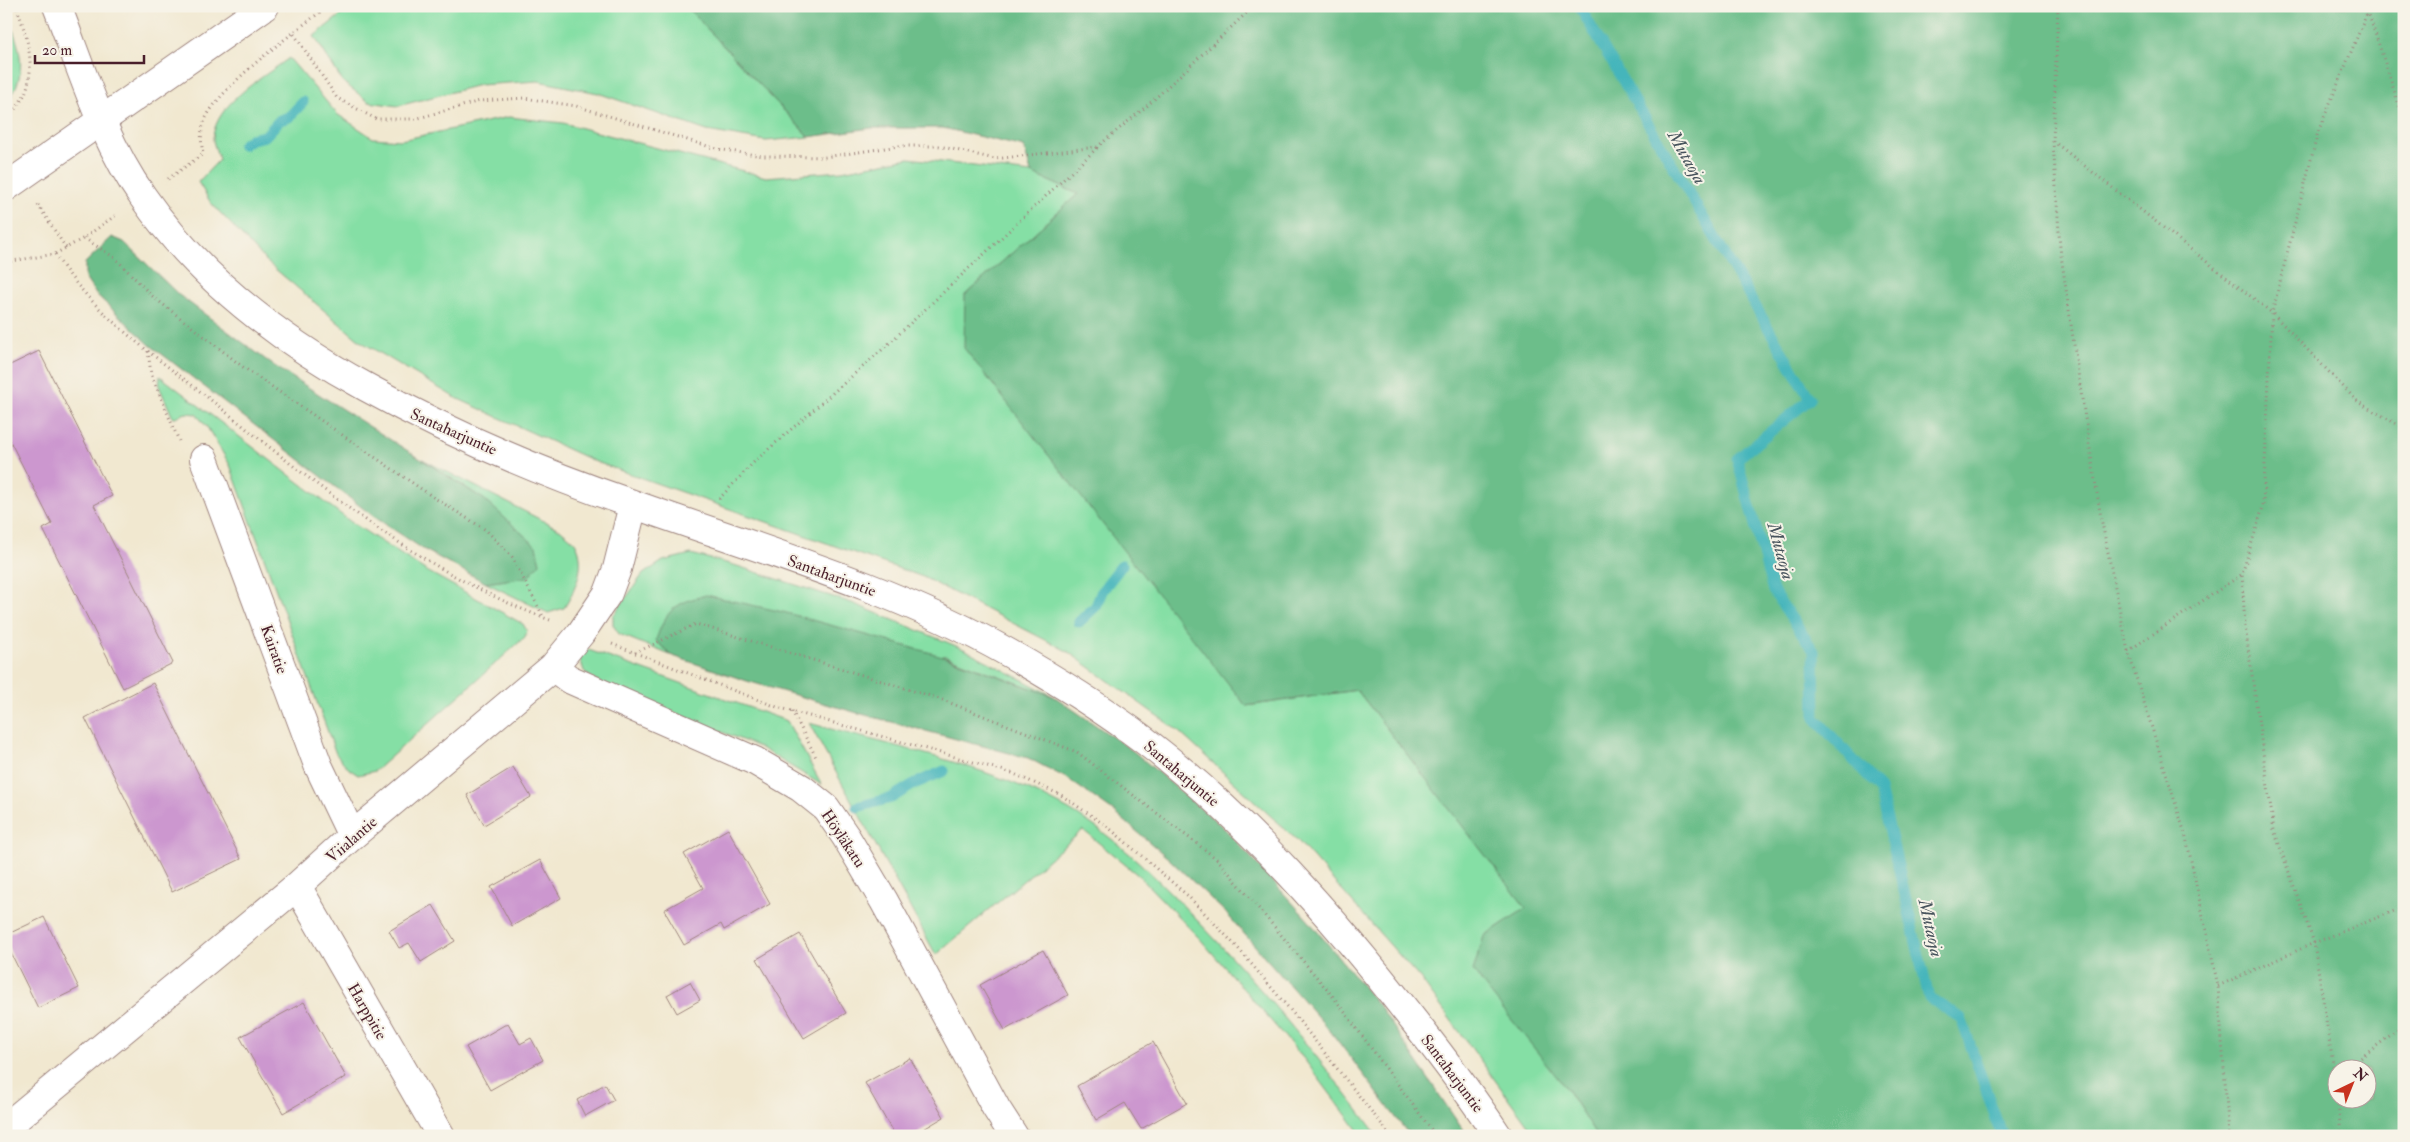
<svg xmlns="http://www.w3.org/2000/svg" width="2410" height="1142" viewBox="0 0 2410 1142" font-family="'IM FELL Double Pica',serif">
	<style>
		.green { fill: #85dfa5; stroke: #687f68 }
		.forest { fill: #6cbe8a; stroke: #5b6e5a; fill-rule: evenodd }
		.lines { fill: none; stroke-linecap: round; stroke-linejoin: round }
		.stream { stroke: #45b5bb; stroke-width: 11 }
		.building { fill: #cc97cf }
		.minor-casing { stroke: #9e847e; stroke-width: 30 }
		.secondary-casing { stroke: #9e847e; stroke-width: 30 }
		.path { stroke: #9e847e; stroke-width: 3; stroke-dasharray: 1 4; stroke-linecap: butt }
		.minor { stroke: #fff; stroke-width: 28 }
		.secondary { stroke: #fff; stroke-width: 28 }
		.labels { text-anchor: middle; stroke-width: 4; stroke-linejoin: round; paint-order: stroke }
		.street-label { font-size: 16px; fill: #4a1f2b; stroke: #f7f3e8 }
		.water-label { font-size: 18px; font-style: italic; fill: #48545d; stroke: #f7f3e8 }
	</style>
	<rect width="100%" height="100%" fill="#f7f3e8"/>
	<filter id="ink" filterUnits="userSpaceOnUse"><feTurbulence type="fractalNoise" baseFrequency=".02" numOctaves="2"/><feDisplacementMap in="SourceGraphic" scale="10" xChannelSelector="R" yChannelSelector="G"/><feConvolveMatrix kernelMatrix="1 2 1 2 8 2 1 2 1" color-interpolation-filters="sRGB"/></filter>
	<filter id="wash" filterUnits="userSpaceOnUse"><feTurbulence type="fractalNoise" baseFrequency=".0096" numOctaves="4" result="noise"/><feDisplacementMap in="SourceGraphic" scale="20" xChannelSelector="R" yChannelSelector="G"/><feGaussianBlur stdDeviation="1.12" result="paint"/><feColorMatrix in="noise" values="0 0 0 0 0 0 0 0 0 0 0 0 0 0 0 0 0 1.4 0 .05"/><feComposite in="paint" operator="in"/></filter>
	<g filter="url(#wash)">
		<rect width="100%" height="100%" fill="#f1e8d0"/>
		<path class="green" d="M352 6H686L809 137 766 141 707 131 598 93 538 81 479 85 398 106 369 102 343 82 314 36Z
			M6 12C19 45 31 71 6 104Z
			M289 58 337 114 373 138 401 140 509 117 563 123 766 177 842 171 909 158 1031 173 1078 194 965 295 1246 706 1357 690 1527 908 1484 936 1568 1091 1597 1136H1536L1423 982 1299 842 1177 730 1067 651 923 577 596 462 454 397 360 341 267 262 211 203 198 182 219 160C218 154 213 145 213 138 215 103 264 77 289 58Z
			M160 376 351 522 425 570 523 624 527 631 525 637 375 771 358 775 349 769 336 754 230 465 207 427 196 414 186 413 173 418 159 386Z
			M422 459 561 530C565 534 573 539 576 544 587 565 575 591 564 608L548 613 486 583 528 576 485 500Z
			M691 554 734 565 852 603 966 650 1055 697 946 656 656 640 670 655 619 634 613 625V616L643 574 663 561Z
			M583 648 787 721 822 785 759 747 594 680 584 671 577 651Z
			M809 723C891 746 985 764 1060 805 1111 832 1154 875 1193 916 1260 985 1320 1059 1378 1136H1362L1304 1059 1201 940 1139 876 1083 830 936 955Z"/>
		<path class="forest" d="M686 6H2404V1136H1597L1568 1091 1473 971 1484 936 1526 908 1357 690 1246 706 964 348 965 295 1078 194 1031 173 1024 147 943 128H871L809 137ZM2338 1070H2368V1100H2338Z
			M112 237 124 242 179 295 273 365 485 500 536 546 540 563 528 577 486 583 423 549 373 516 150 345 95 293 85 278V263Z
			M706 595 783 612 946 657 1055 697 1133 751 1224 828 1308 920 1380 1007 1467 1136H1410L1331 1032 1225 912 1168 858 1113 811 1068 779 1028 758 854 712 747 681 670 655 656 640C666 610 675 603 706 595Z"/>
		<g class="lines">
			<path class="stream" d="M1579 6 1810 399 1737 459 1773 591 1814 651 1815 718 1880 789 1929 998 1961 1018 2002 1136
				M243 145 251 139 265 136 280 120 289 117 303 102
				M1079 622 1096 606 1102 591 1122 565
				M857 807 891 798 914 784 944 771"/>
		</g>
		<g id="blocks">
			<path class="building" d="M39 351 112 496 94 505 173 663 123 688 43 529 52 524 6 433V367Z
				M153 683 241 859 172 892 85 718Z
				M513 767 531 797 484 825 467 795Z
				M728 829 770 904 724 930 721 924 684 945 664 910 703 888 684 854Z
				M540 860 561 898 512 926 491 887Z
				M433 905 455 941 421 962 409 943 399 948 389 931Z
				M44 917 79 988 38 1008 6 943V935Z
				M800 934 846 1013 804 1038 757 959Z
				M1043 950 1068 995 1005 1030 980 985Z
				M690 982 700 1000 677 1013 667 995Z
				M304 1002 346 1077 283 1113 240 1037Z
				M508 1023 520 1044 531 1038 543 1060 490 1090 466 1047Z
				M1153 1042 1187 1103 1141 1129 1125 1103 1096 1120 1077 1086Z
				M910 1058 944 1117 912 1136H895L865 1083Z
				M605 1084 614 1100 585 1116 577 1100Z"/>
		</g>
	</g>
	<g filter="url(#ink)">
		<use href="#blocks" fill-opacity="0" stroke="#9e847e" stroke-width="1"/>
		<g class="lines">
			<g class="minor-casing">
				<path id="minor" d="M204 459 318 765 352 836
					M553 667 569 679 755 761 801 788 826 808 846 837 884 901 996 1108 1014 1136
					M297 886 441 1136
					M6 1127 297 886 352 836 553 667 581 633 608 593 617 569 633 505"/>
			</g>
			<g class="secondary-casing">
				<path id="secondary" d="M57 6C82 70 103 141 143 197 199 278 280 340 366 387 449 433 537 471 627 502 755 548 888 585 1007 652 1055 679 1100 707 1144 740 1247 819 1334 918 1414 1021 1443 1058 1472 1096 1498 1136
					M6 187 265 6"/>
			</g>
			<path class="path" d="M2058 6 2053 141 2060 248 2080 386 2101 518 2128 651 2186 837 2218 986 2229 1136
				M2366 6 2404 120
				M294 34 337 98 376 119H415L480 101 524 98 576 106 717 149 763 156 825 157 899 146H939L995 159 1097 147 1148 105 1254 6
				M6 121C12 112 22 102 26 91 36 64 26 32 16 6
				M2053 141 2272 313 2358 402 2404 428
				M168 179 203 154C201 142 200 131 205 120 220 85 296 31 328 6
				M38 205 66 248
				M84 238 115 258 151 295 243 367 433 497 486 530 512 557 544 618
				M55 254C91 312 152 354 206 396 313 482 419 572 550 620
				M6 262 55 254 84 238 116 215
				M148 351 151 374 179 441
				M719 499 755 461 883 349 1097 148
				M612 644 777 707 1012 773 1061 795 1108 827 1188 896 1237 947 1292 1012 1391 1136
				M2128 651 2241 575
				M635 653 696 624 940 699 1077 752 1218 860 1335 999 1436 1136
				M792 711 817 759
				M2218 986 2314 943 2404 907
				M2345 1070 2404 1025
				M2338 1096 2314 943 2274 830 2245 626 2242 574 2263 507 2272 313 2318 132 2370 6
				M2338 1100 2341 1136"/>
			<use href="#minor" class="minor"/>
			<use href="#secondary" class="secondary"/>
		</g>
	</g>
	<g class="labels">
		<g class="street-label">
			<text transform="translate(454 431) rotate(24)" y="6">Santaharjuntie</text>
			<text transform="translate(832 575) rotate(20)" y="6">Santaharjuntie</text>
			<text transform="translate(275 649) rotate(70)" y="6">Kairatie</text>
			<text transform="translate(1182 773) rotate(40)" y="6">Santaharjuntie</text>
			<text transform="translate(844 838) rotate(56)" y="6">Höyläkatu</text>
			<text transform="translate(351 839) rotate(-41)" y="6">Viialantie</text>
			<text transform="translate(368 1011) rotate(60)" y="6">Harppitie</text>
			<text transform="translate(1453 1073) rotate(53)" y="6">Santaharjuntie</text>
		</g>
		<g class="water-label">
			<text transform="translate(1687 157) rotate(60)" y="6">Mutaoja</text>
			<text transform="translate(1781 551) rotate(74)" y="6">Mutaoja</text>
			<text transform="translate(1931 928) rotate(77)" y="6">Mutaoja</text>
		</g>
	</g>
	<rect width="2410" height="1142" fill="none" stroke="#f7f3e8" stroke-width="25"/>
	<g transform="translate(2352 1084) rotate(43)"><circle r="24" fill="#f7f3e8" stroke="#b29e9c"/>
	<path d="M0-4L9 19L0 12L-9 19Z" fill="#c8321e"/>
	<text y="-8" font-size="14" font-weight="bold" text-anchor="middle" fill="#4a1f2b">N</text>
	</g>
	<path d="M35 55v8h109v-8" fill="none" stroke="#4a1f2b" stroke-width="2.5"/>
	<text x="42" y="55" font-size="15" fill="#4a1f2b" stroke="#f7f3e8" stroke-width="4" paint-order="stroke">20 m</text>
</svg>
